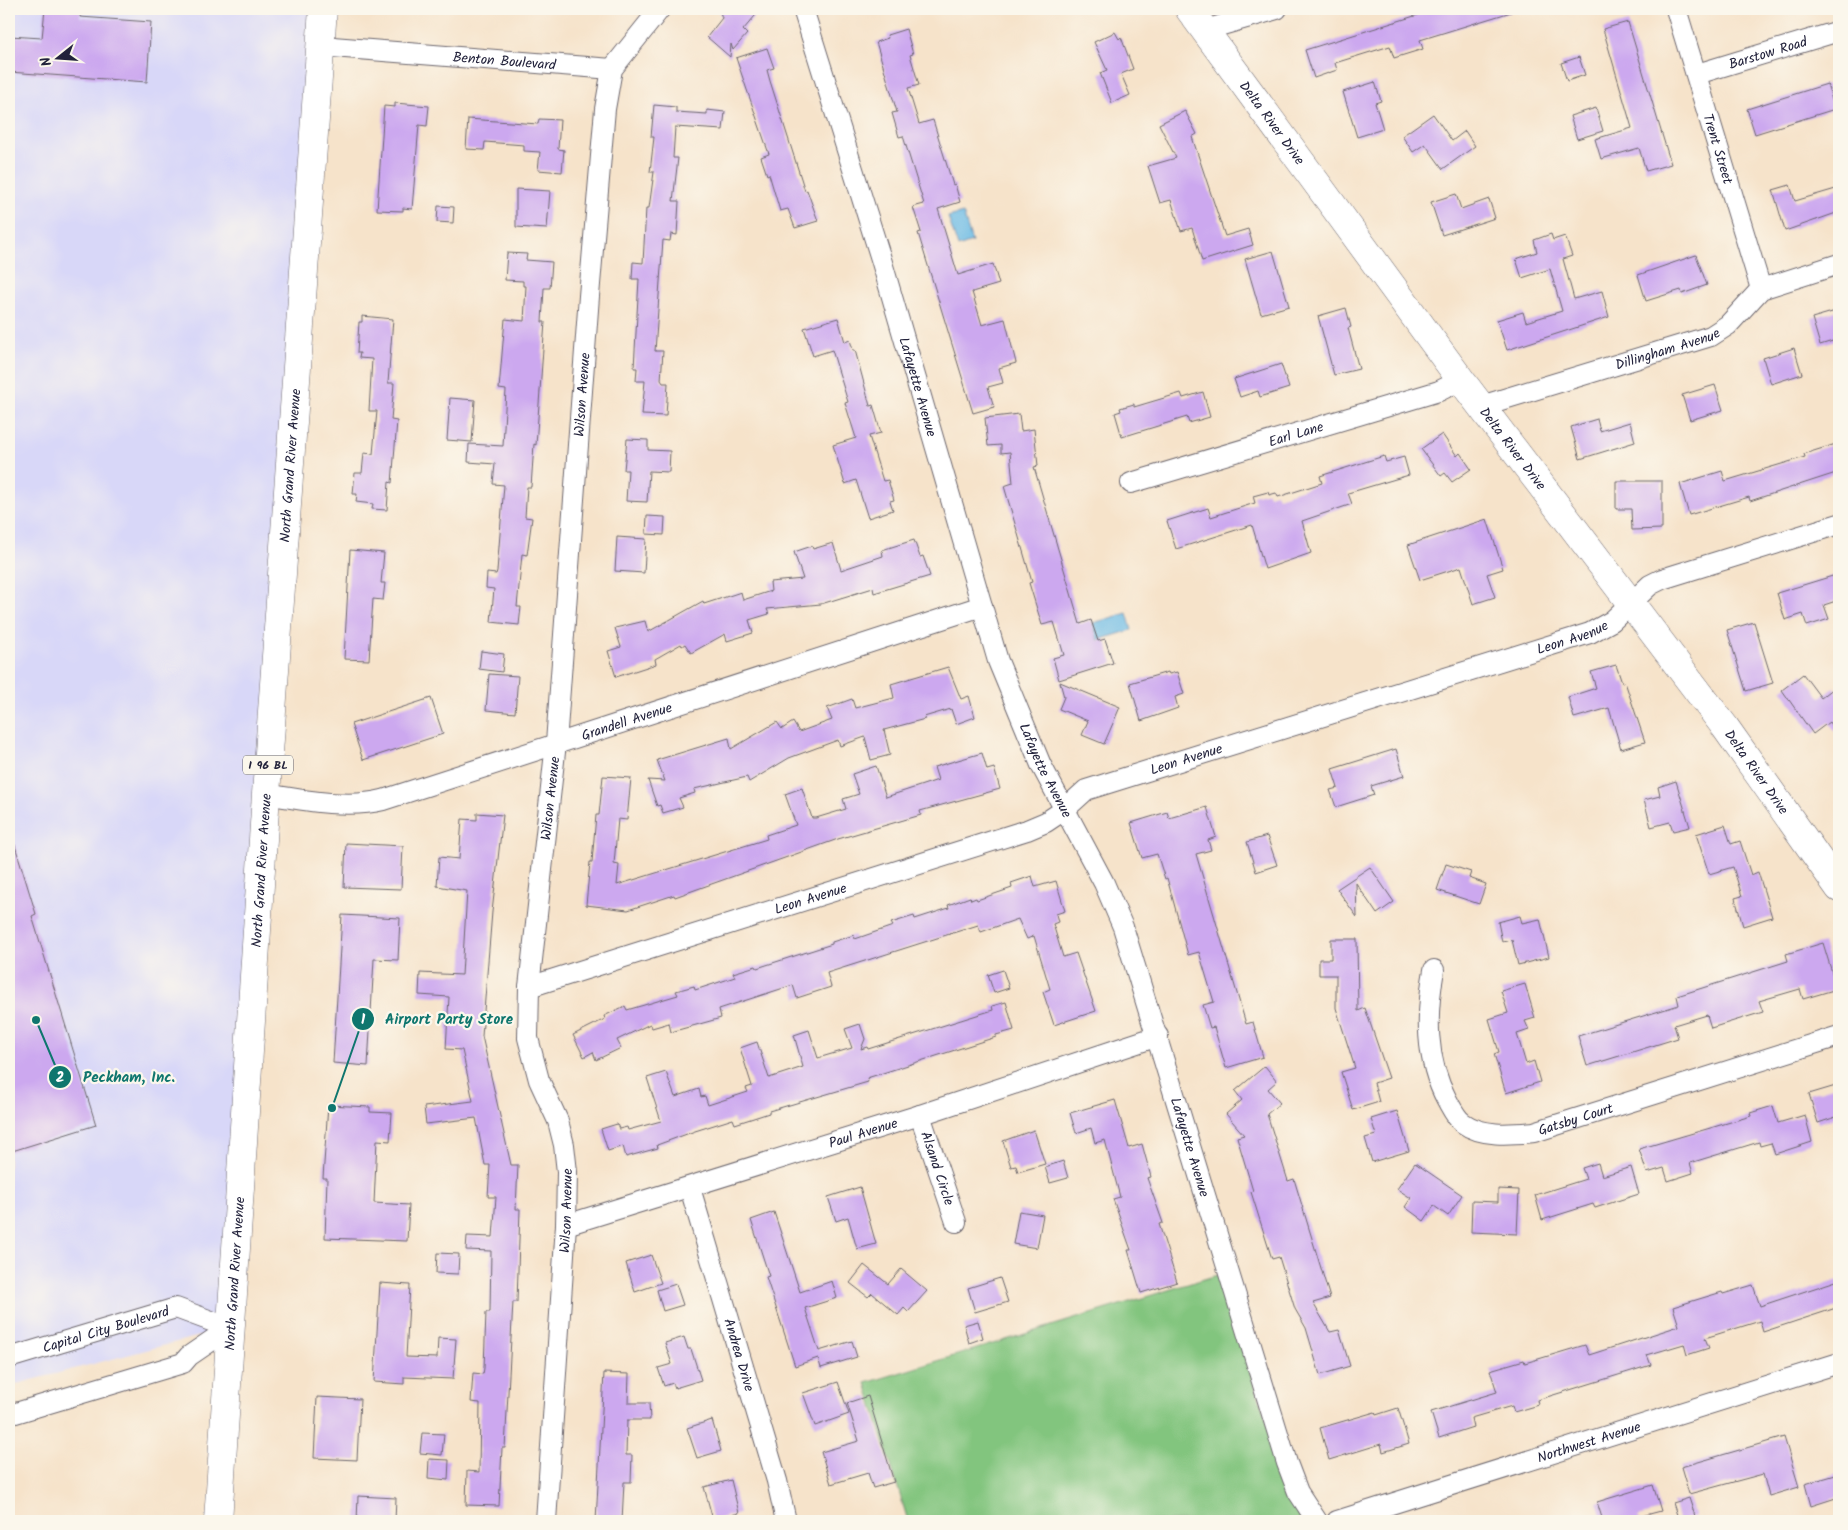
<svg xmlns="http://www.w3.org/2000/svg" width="1848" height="1530" viewBox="0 0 1848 1530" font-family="Kalam,sans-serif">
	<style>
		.built { fill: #d8d7f8 }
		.green { fill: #82c57e; stroke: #52745c }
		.water { fill: #69b9e4; stroke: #466e90 }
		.building { fill: #cca8ef }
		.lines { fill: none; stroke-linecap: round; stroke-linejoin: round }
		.street-casing { stroke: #6c666d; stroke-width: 22 }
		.secondary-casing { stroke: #6c666d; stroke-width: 29 }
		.primary-casing { stroke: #6c666d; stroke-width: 29 }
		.street { stroke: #fff; stroke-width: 20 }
		.secondary { stroke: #fff; stroke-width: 28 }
		.primary { stroke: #fff; stroke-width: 28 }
		.labels { text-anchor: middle; stroke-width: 4.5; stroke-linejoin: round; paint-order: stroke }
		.shield { fill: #fbf7ec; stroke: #636270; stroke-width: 1 }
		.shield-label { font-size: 12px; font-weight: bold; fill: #22223b }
		.street-label { font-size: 14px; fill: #22223b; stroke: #fbf7ec }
		.leader { fill: none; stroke: #0f766e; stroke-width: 2 }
		.callout-dot { fill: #0f766e; stroke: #fbf7ec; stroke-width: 2 }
		.mark-label { font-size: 15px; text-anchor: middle; font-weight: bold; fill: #fff }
		.callout-label { font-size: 15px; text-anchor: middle; font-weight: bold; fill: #0f766e; stroke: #fbf7ec; stroke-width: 4.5; stroke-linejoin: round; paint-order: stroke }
	</style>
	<rect width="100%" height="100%" fill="#fbf7ec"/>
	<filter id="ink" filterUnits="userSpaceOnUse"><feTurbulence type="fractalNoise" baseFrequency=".02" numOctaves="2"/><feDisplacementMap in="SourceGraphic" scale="10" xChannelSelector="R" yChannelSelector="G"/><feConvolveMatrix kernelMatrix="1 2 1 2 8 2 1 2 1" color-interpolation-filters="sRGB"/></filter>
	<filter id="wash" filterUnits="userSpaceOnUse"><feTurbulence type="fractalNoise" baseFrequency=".0096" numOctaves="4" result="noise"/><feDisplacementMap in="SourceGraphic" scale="20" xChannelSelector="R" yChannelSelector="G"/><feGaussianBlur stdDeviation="1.12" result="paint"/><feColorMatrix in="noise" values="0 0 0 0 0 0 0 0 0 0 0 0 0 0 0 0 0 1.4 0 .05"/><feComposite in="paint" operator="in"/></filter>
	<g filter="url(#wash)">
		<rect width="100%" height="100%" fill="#f6e3ca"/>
		<path class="built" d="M9 9H315L230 1328 9 1386Z"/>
		<path class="green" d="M1217 1275 1301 1521H908L866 1383Z"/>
		<path class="water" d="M963 213 972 242 958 247 948 217Z
			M1127 613 1132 630 1098 640 1093 623Z"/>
		<g id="blocks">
			<path class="building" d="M45 9H81L80 17 151 22 147 82 9 72V36L42 38Z
				M719 9H761L743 30 747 34 733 50 731 44 730 57 707 37 722 18Z
				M1437 9H1510L1511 12 1420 40 1423 49 1394 58 1390 46 1335 63 1337 70 1314 78 1305 50Z
				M1628 22 1671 164 1646 171 1639 148 1601 159 1595 139 1632 128 1603 29Z
				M906 29 913 54 910 55 919 85 908 88 919 124 933 120 953 185 955 184 960 202 938 209 958 275 993 264 999 284 972 292 982 325 1005 319 1016 363 999 368 1003 383 988 387 994 407 973 413 918 233 921 232 913 207 924 204 903 136 899 137 892 113 897 112 876 42 888 38 887 35Z
				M1115 32 1119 39 1121 37 1133 69 1121 74 1130 95 1112 103 1100 73 1107 70 1094 42Z
				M767 48 774 68 767 70 770 81 805 191 807 190 818 221 795 228 788 209 780 211 769 174 767 175 761 157 769 154 736 58Z
				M1579 57 1585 75 1567 81 1561 63Z
				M1375 82 1381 101 1375 103 1383 129 1357 137 1343 92Z
				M1827 84 1835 109 1755 134 1747 109Z
				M395 103 429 106 427 126 419 125 412 209 403 208V211L377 210 384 106 395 107Z
				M654 105 676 107V112L707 114V110L725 112 723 130 675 127 673 158H678L673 201H679L677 235 671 234 670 241 663 240 655 351H663L661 380 663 383H668L666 416 642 415 645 381H636L637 368H634L639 279H632L633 262 643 263 646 208H649L654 172H650L654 137H651Z
				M1596 108 1603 131 1577 139 1570 116Z
				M1185 111 1197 134 1192 137 1225 236 1248 229 1253 245 1202 261 1192 228 1181 231 1171 200 1160 203 1148 166 1176 158 1159 124Z
				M1433 114 1452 141 1465 131 1475 146 1443 169 1425 144 1413 152 1402 136Z
				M468 119 538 124 539 119 560 120 558 149 564 150 562 172 538 170 540 152 524 151V145L485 142 484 150 466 149Z
				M1790 185 1795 201 1839 188V212L1785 231 1773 190Z
				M516 189 550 191 547 229 516 227Z
				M1456 194 1461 209 1489 199 1495 218 1442 235 1431 202Z
				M438 206 454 207 453 223 437 222Z
				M1551 234 1553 240 1565 236 1572 256 1563 259 1574 299 1602 291 1609 317 1507 350 1497 320 1523 312 1526 322 1562 311 1550 269 1522 278 1516 259 1537 252 1534 240Z
				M1273 251 1289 306 1261 314 1245 259Z
				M507 253 527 254 526 260 552 262 550 288H544L542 322H545L536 445 534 444 531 487H527L525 517 532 518 527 555 522 554 517 607H521L519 625 491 622 494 589 486 588 487 573 496 574 497 571 504 485 493 484 495 464 468 462 469 444 503 446 506 390 499 389 505 319 524 321 526 286H523V281L505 280Z
				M1696 255 1707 285 1682 294 1681 290 1646 301 1638 275Z
				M1346 308 1351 327 1348 328 1359 369 1334 375 1318 316Z
				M1839 310V339L1820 345 1812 318Z
				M362 316 393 319 388 383H394L391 420 397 421 392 483 389 482 387 510 372 509 373 504 356 502 357 494H353L355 473H362L364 453 373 454 377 411H369L372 359 359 358 360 353H357L359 322H362Z
				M838 318 845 342 850 340 853 350H855L870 406 873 405 881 433 869 436 883 481 888 480 894 500 890 501 893 510 868 518 856 480 845 484 833 445 856 438 845 403 848 402 832 350 813 356 804 328Z
				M1794 348 1802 374 1771 384 1763 358Z
				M1281 364 1289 388 1260 397 1258 391 1240 397 1234 379Z
				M1715 385 1723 410 1690 420 1682 395Z
				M1203 392 1210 417 1189 423 1187 417 1122 437 1115 413 1121 411 1120 408 1134 404V407L1181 393 1183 398Z
				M450 398 475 400 472 442 447 440Z
				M1019 414 1021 431 1034 429 1038 466 1034 467 1080 624 1091 620 1098 641 1105 639 1113 663 1059 680 1053 658 1064 655 1054 622 1042 625 1029 583 1032 582 1004 486 1013 483 1010 452 1001 453V445L988 446 985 418Z
				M1597 419 1600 431 1630 422 1635 442 1580 459 1571 427Z
				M1442 434 1457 456 1460 453 1471 469 1452 482 1445 473 1441 476 1421 449Z
				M627 439 648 440V450L670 451 669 472 649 471 647 502 626 501 628 470H624Z
				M1839 443V472L1750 501 1749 497 1689 515 1680 484 1722 471 1725 481 1805 457 1804 454Z
				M1384 456 1386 462 1404 457 1409 475 1348 493 1352 504 1302 521 1311 553 1265 569 1252 525 1176 549 1167 521 1208 508 1211 517 1255 503 1253 496 1268 492 1269 495 1276 493 1278 497 1322 483 1320 476Z
				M1616 481H1662V529L1632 530 1631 509H1616Z
				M647 516 665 517 664 535 646 534Z
				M1487 519 1503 569 1487 574 1495 597 1473 604 1461 567 1420 580 1408 545Z
				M617 537 646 539 644 573 615 571Z
				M914 540 920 557 923 556 930 576 874 593 873 588 821 604 767 609 769 614 749 620 753 633 727 641 725 634 691 653 685 644 682 646 681 644 655 659 656 664 616 677 608 651 621 647 615 628 645 621 648 632 703 601 704 604 741 592 743 600 771 591 770 582 803 579 794 552 812 546 813 549 833 543 841 570 883 556 882 550Z
				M350 550 384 553 381 583H385L383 600 373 599 369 660 344 659Z
				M1839 574V600L1824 605 1829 619 1807 626 1803 614 1785 620 1777 593Z
				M1754 622 1773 683 1746 691 1727 630Z
				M481 651 504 654 502 672 479 669Z
				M1616 665 1622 683 1625 682 1645 742 1621 749 1609 708 1574 718 1568 697 1596 688 1591 672Z
				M948 667 961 699 969 696 975 717 956 724 951 709 924 717 925 719 884 730 890 755 871 760 865 737 840 746 838 740 789 758 749 782 747 777 694 789 695 793 679 798 683 807 663 813 660 805 657 806 648 780 665 781 657 760 729 738 731 749 777 722 782 729 793 722 799 732 832 720 827 708 852 699 855 708 894 698 891 684Z
				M1168 672 1169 674 1177 672 1184 694 1175 697 1178 708 1141 721 1130 683Z
				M489 674 518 676 515 713 486 710Z
				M1803 674 1821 698 1834 688 1839 696V737L1829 722 1813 734 1782 690Z
				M1060 682 1120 707 1104 744 1082 735 1088 721 1059 709 1064 697Z
				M431 698 443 734 363 760 351 724Z
				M1396 749 1404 776 1371 786 1374 795 1336 807 1330 790 1338 788 1332 769Z
				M982 753 987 770 994 768 1000 789 920 811 921 815 838 839 675 897 674 895 628 910 586 905 590 862H592L596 815H599L603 776 631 778 627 820 618 819 614 864 619 865 617 885 767 839 766 835 796 825 785 794 802 788 812 818H816L846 809 843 799 859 794 852 774 876 766 886 797 938 780 934 767Z
				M1676 781 1690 827 1673 831 1670 822 1651 827 1644 800 1660 796 1658 787Z
				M1207 807 1216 837 1208 840 1211 850 1196 854 1246 1024 1253 1022 1263 1057 1226 1068 1214 1027 1210 1028 1203 1005 1214 1002 1199 952 1188 955 1167 878 1165 879 1157 854 1142 858 1131 823 1167 812 1169 818Z
				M477 813 503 815 492 912 482 1036 511 1165H518L516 1209H520L517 1302H513L505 1448H502L499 1506 466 1505 467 1471 479 1472 480 1403 471 1402 473 1373 483 1374 484 1368 486 1312H490L491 1251 466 1250 467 1236 493 1237 496 1197H488L490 1165H485L476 1118 426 1124 424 1107 473 1101 462 1050 446 1049 449 997 419 995 420 973 462 975 467 891 437 886 439 857 459 859 462 819 477 820Z
				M1725 825 1731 844 1740 841 1751 875 1758 872 1772 917 1743 926 1735 898 1742 896 1733 867 1709 874 1696 834Z
				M9 836H12L36 914 32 916 96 1125 9 1152Z
				M1267 836 1277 865 1256 872 1247 842Z
				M346 843 403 846 401 889 344 887Z
				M1446 864 1471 872 1469 878 1486 884 1479 904 1437 890Z
				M1370 867 1394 902 1377 914 1356 883 1357 917 1337 889Z
				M1032 876 1035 887 1056 881 1065 911 1056 914 1058 922 1053 924 1063 957 1076 953 1096 1011 1054 1025 1043 992 1050 989 1034 936 1027 939 1018 919 981 932 978 925 827 973 831 987 797 998 793 985 719 1009 721 1018 671 1032 669 1023 652 1028 650 1024 617 1040 621 1048 596 1060 593 1052 584 1057 573 1035 605 1019 604 1016 625 1006 627 1010 678 995 676 991 694 986 695 990 735 977 733 973 756 966 757 968 832 944V942L854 935 855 939 893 926 891 923 914 916 915 919 949 908 948 905 970 897 971 900 976 898 977 900 1012 888 1011 883Z
				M342 915 400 918 398 960 374 959 368 1066 333 1063Z
				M1520 916 1522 923 1540 919 1549 957 1518 965 1512 940 1502 942 1498 922Z
				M1331 939H1357L1358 1011 1365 1008 1389 1078 1374 1083 1379 1102 1353 1110 1341 1072 1355 1068 1336 1008V975H1319V959H1331Z
				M1823 943 1837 989 1803 999 1800 989 1759 1001 1763 1012 1711 1028 1707 1015 1674 1025 1678 1038 1587 1066 1578 1036 1679 1005 1677 996 1788 961 1786 954Z
				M1003 970 1009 988 994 993 988 975Z
				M1525 984 1535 1018 1525 1021 1529 1030 1517 1034 1526 1064 1534 1061 1540 1082 1506 1093 1494 1054 1499 1052 1489 1019 1508 1013 1501 991Z
				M1006 1002 1014 1030 996 1035V1037L867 1078 868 1082 769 1111V1113L735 1124 733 1119 695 1131 657 1145 658 1148 626 1157 623 1146 608 1151 601 1129 617 1124 619 1129 627 1127 628 1130 661 1121 647 1078 666 1072 675 1097 699 1089 701 1097 705 1096 708 1105 748 1092 746 1088 752 1086 740 1048 757 1042 769 1078 803 1067 794 1035 809 1030 818 1058 852 1048 845 1029 860 1024 865 1039 861 1049 867 1047 868 1049 993 1010 992 1006Z
				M1265 1066 1277 1081 1268 1089 1280 1103 1267 1114 1288 1181 1294 1179 1330 1298 1313 1303 1330 1332 1339 1330 1350 1366 1320 1375 1306 1328 1295 1309 1279 1257 1272 1259 1257 1211 1251 1192 1253 1191 1237 1137 1244 1135 1226 1114 1242 1100 1235 1091Z
				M1839 1085V1116L1818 1123 1809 1094Z
				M1115 1100 1129 1148 1142 1144 1151 1177 1147 1178 1163 1223 1159 1224 1177 1282 1141 1293 1128 1250H1131L1113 1199 1120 1197 1105 1140 1095 1143 1091 1128 1076 1133 1070 1113Z
				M328 1105 370 1107V1112L392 1113 390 1141 377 1140 374 1203 409 1205 407 1241 325 1238 327 1178H323Z
				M1773 1106 1778 1123 1805 1115 1812 1142 1775 1154 1771 1143 1760 1146 1759 1142 1690 1163 1693 1173 1668 1181 1664 1168 1647 1173 1639 1149 1751 1116 1750 1113Z
				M1397 1111 1409 1151 1372 1162 1365 1138 1376 1135 1371 1119Z
				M1034 1130 1045 1164 1018 1172 1016 1166 1011 1167 1003 1141Z
				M1063 1161 1068 1178 1050 1183 1045 1167Z
				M1415 1163 1462 1195 1448 1216 1434 1206 1424 1221 1405 1207 1411 1198 1397 1189Z
				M1598 1163 1602 1176 1631 1167 1639 1194 1595 1208 1593 1204 1542 1220 1535 1195 1586 1179 1582 1168Z
				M860 1187 876 1244 857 1249 848 1217 836 1221 828 1197Z
				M1498 1189 1519 1190 1517 1234 1471 1232 1472 1201 1498 1202Z
				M1019 1211 1043 1215 1037 1248 1013 1244Z
				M774 1212 800 1292 832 1281 837 1298 805 1308 819 1351 852 1341 857 1357 821 1368 818 1358 795 1366 766 1277 769 1276 751 1220Z
				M437 1253 459 1254 458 1274 436 1273Z
				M651 1255 661 1283 635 1292 626 1263Z
				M864 1265 888 1284 901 1269 927 1291 908 1312 904 1308 898 1315 872 1293 868 1297 850 1283Z
				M1000 1278 1008 1302 975 1312 968 1288Z
				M1839 1280V1307L1763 1332 1760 1321 1705 1338 1709 1348 1687 1355 1684 1344 1647 1355 1651 1365 1537 1400 1538 1405 1514 1412 1512 1406 1471 1418 1473 1427 1439 1438 1431 1412 1497 1392 1490 1370 1524 1360 1525 1363 1585 1345 1589 1355 1679 1326 1673 1307 1722 1292 1723 1294 1753 1285 1760 1306Z
				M380 1283 410 1285 406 1357 437 1358 438 1338 456 1339 453 1379 404 1377V1384L374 1382Z
				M676 1284 683 1305 663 1311 657 1290Z
				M978 1321 983 1338 969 1343 964 1325Z
				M684 1337 688 1349H691L701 1380 675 1388 673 1383 664 1386 658 1368 672 1364 665 1343Z
				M604 1373 629 1374 628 1403H649L650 1420H627L626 1455H632L631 1482H624L622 1521H596Z
				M838 1382 849 1414 815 1426 803 1393Z
				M868 1396 894 1482 873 1488 868 1473 831 1484 821 1452 859 1441 847 1403Z
				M317 1397 360 1399 357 1460 314 1458Z
				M1398 1408 1409 1444 1383 1452 1381 1444 1329 1460 1320 1428 1375 1412 1376 1415Z
				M712 1420 721 1451 697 1458 687 1428Z
				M422 1433 444 1434 442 1455 420 1453Z
				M1784 1437 1799 1487 1769 1496 1763 1474 1689 1494 1681 1467Z
				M429 1459 449 1460 448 1480 428 1478Z
				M1839 1474V1497L1811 1506 1805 1484Z
				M731 1480 739 1513 713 1520 704 1487Z
				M1653 1485 1661 1511 1638 1517 1640 1521H1603L1597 1502Z
				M358 1496 396 1498 395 1521H357Z
				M1689 1498 1695 1516 1679 1521 1673 1503Z"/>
		</g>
	</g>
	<g filter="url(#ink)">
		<use href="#blocks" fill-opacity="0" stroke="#6c666d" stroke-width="1"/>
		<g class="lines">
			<g class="street-casing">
				<g id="street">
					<path id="s1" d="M803 9 881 259 998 661 1041 765 1104 883 1123 927 1287 1463 1298 1492 1317 1521"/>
					<path id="s2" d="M1676 9 1761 289"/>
					<path d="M1205 30 1277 9"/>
					<path id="s3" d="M320 46 612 69"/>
					<path id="s4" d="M1697 74 1839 31"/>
					<path id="s5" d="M1481 406 1711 336 1728 325 1761 289 1839 264"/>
					<path id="s6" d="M1131 483 1439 391 1461 380"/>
					<path id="s7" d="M266 794C302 800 348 809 383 800L982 606"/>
					<path id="s8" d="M1434 970C1426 1014 1425 1059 1447 1100 1451 1107 1456 1118 1463 1123 1482 1137 1511 1134 1534 1132L1839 1036"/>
					<path id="s9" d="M529 987 1027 830 1046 822 1064 810 1086 790 1590 633 1612 621 1650 585 1662 579 1839 524"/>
					<path id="s10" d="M920 1115 956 1222"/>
					<path id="s11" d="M690 1188 777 1481 786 1521"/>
					<path id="s12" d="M566 1225 920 1115 1158 1036"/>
					<path id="s13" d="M9 1358 176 1308 230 1328"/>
					<path d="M9 1415 183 1363 189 1356 230 1328"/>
					<path id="s14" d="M546 1521 566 1225 567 1172 564 1145 558 1121 539 1080 528 1038 529 987 556 743 589 296 605 109 612 69 660 9"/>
					<path id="s15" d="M1337 1521 1839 1363"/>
				</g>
			</g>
			<g class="secondary-casing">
				<g id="secondary">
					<path id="s16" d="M1189 9 1461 380 1725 727 1839 888"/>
				</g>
			</g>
			<g class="primary-casing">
				<g id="primary">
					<path id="s17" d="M218 1521 266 794 323 9"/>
				</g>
			</g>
			<use href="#street" class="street"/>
			<use href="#secondary" class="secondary"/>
			<use href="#primary" class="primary"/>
		</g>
	</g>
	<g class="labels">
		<rect class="shield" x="243" y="755.5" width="50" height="19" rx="4"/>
		<g class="shield-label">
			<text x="268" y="769">I 96 BL</text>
		</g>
		<g class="street-label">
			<text dy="5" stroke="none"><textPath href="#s4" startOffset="74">Barstow Road</textPath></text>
			<text dy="5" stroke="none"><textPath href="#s3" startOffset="185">Benton Boulevard</textPath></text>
			<text dy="5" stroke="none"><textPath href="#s16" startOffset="141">Delta River Drive</textPath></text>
			<text dy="5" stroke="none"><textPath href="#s2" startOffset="146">Trent Street</textPath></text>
			<text dy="5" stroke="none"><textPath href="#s5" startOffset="195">Dillingham Avenue</textPath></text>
			<text dy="5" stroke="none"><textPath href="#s1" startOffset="395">Lafayette Avenue</textPath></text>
			<text dy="5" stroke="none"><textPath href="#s14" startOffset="1136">Wilson Avenue</textPath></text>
			<text dy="5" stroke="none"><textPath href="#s6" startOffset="172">Earl Lane</textPath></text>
			<text dy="5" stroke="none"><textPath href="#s16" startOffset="546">Delta River Drive</textPath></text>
			<text dy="5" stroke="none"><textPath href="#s17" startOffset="1058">North Grand River Avenue</textPath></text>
			<text dy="5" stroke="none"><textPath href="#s9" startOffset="1104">Leon Avenue</textPath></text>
			<text dy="5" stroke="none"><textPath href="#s7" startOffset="374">Grandell Avenue</textPath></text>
			<text dy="5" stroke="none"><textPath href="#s9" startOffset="699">Leon Avenue</textPath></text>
			<text dy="5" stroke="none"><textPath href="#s1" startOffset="800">Lafayette Avenue</textPath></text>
			<text dy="5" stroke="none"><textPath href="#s16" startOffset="951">Delta River Drive</textPath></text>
			<text dy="5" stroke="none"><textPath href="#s14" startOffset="731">Wilson Avenue</textPath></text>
			<text dy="5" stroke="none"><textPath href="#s17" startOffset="652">North Grand River Avenue</textPath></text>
			<text dy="5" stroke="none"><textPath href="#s9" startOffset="295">Leon Avenue</textPath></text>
			<text dy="5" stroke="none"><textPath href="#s8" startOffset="278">Gatsby Court</textPath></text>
			<text dy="5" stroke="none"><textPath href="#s12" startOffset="311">Paul Avenue</textPath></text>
			<text dy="5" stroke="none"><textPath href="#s1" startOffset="1205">Lafayette Avenue</textPath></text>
			<text dy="5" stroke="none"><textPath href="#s10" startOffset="56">Alsand Circle</textPath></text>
			<text dy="5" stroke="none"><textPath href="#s14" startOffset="311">Wilson Avenue</textPath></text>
			<text dy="5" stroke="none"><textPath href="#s17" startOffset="248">North Grand River Avenue</textPath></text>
			<text dy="5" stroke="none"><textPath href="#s13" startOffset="101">Capital City Boulevard</textPath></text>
			<text dy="5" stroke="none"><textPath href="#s11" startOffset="174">Andrea Drive</textPath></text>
			<text dy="5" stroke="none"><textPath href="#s15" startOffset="264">Northwest Avenue</textPath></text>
		</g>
	</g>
	<path class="leader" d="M332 1108L363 1019M36 1020L60 1077"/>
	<g class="callout-dot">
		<circle cx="332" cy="1108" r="5"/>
		<circle cx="36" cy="1020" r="5"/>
		<circle cx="363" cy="1019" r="12"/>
		<circle cx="60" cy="1077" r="12"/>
	</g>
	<g class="mark-label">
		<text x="363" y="1024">1</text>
		<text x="60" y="1082">2</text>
	</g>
	<g class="callout-label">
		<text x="449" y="1024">Airport Party Store</text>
		<text x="129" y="1082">Peckham, Inc.</text>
	</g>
	<rect width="1848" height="1530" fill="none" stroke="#fbf7ec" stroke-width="30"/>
	<g transform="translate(58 58) rotate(253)" stroke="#fbf7ec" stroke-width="4" paint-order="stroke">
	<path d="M0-4L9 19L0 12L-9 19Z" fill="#22223b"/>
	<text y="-8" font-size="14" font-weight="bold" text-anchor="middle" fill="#22223b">N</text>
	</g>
</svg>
